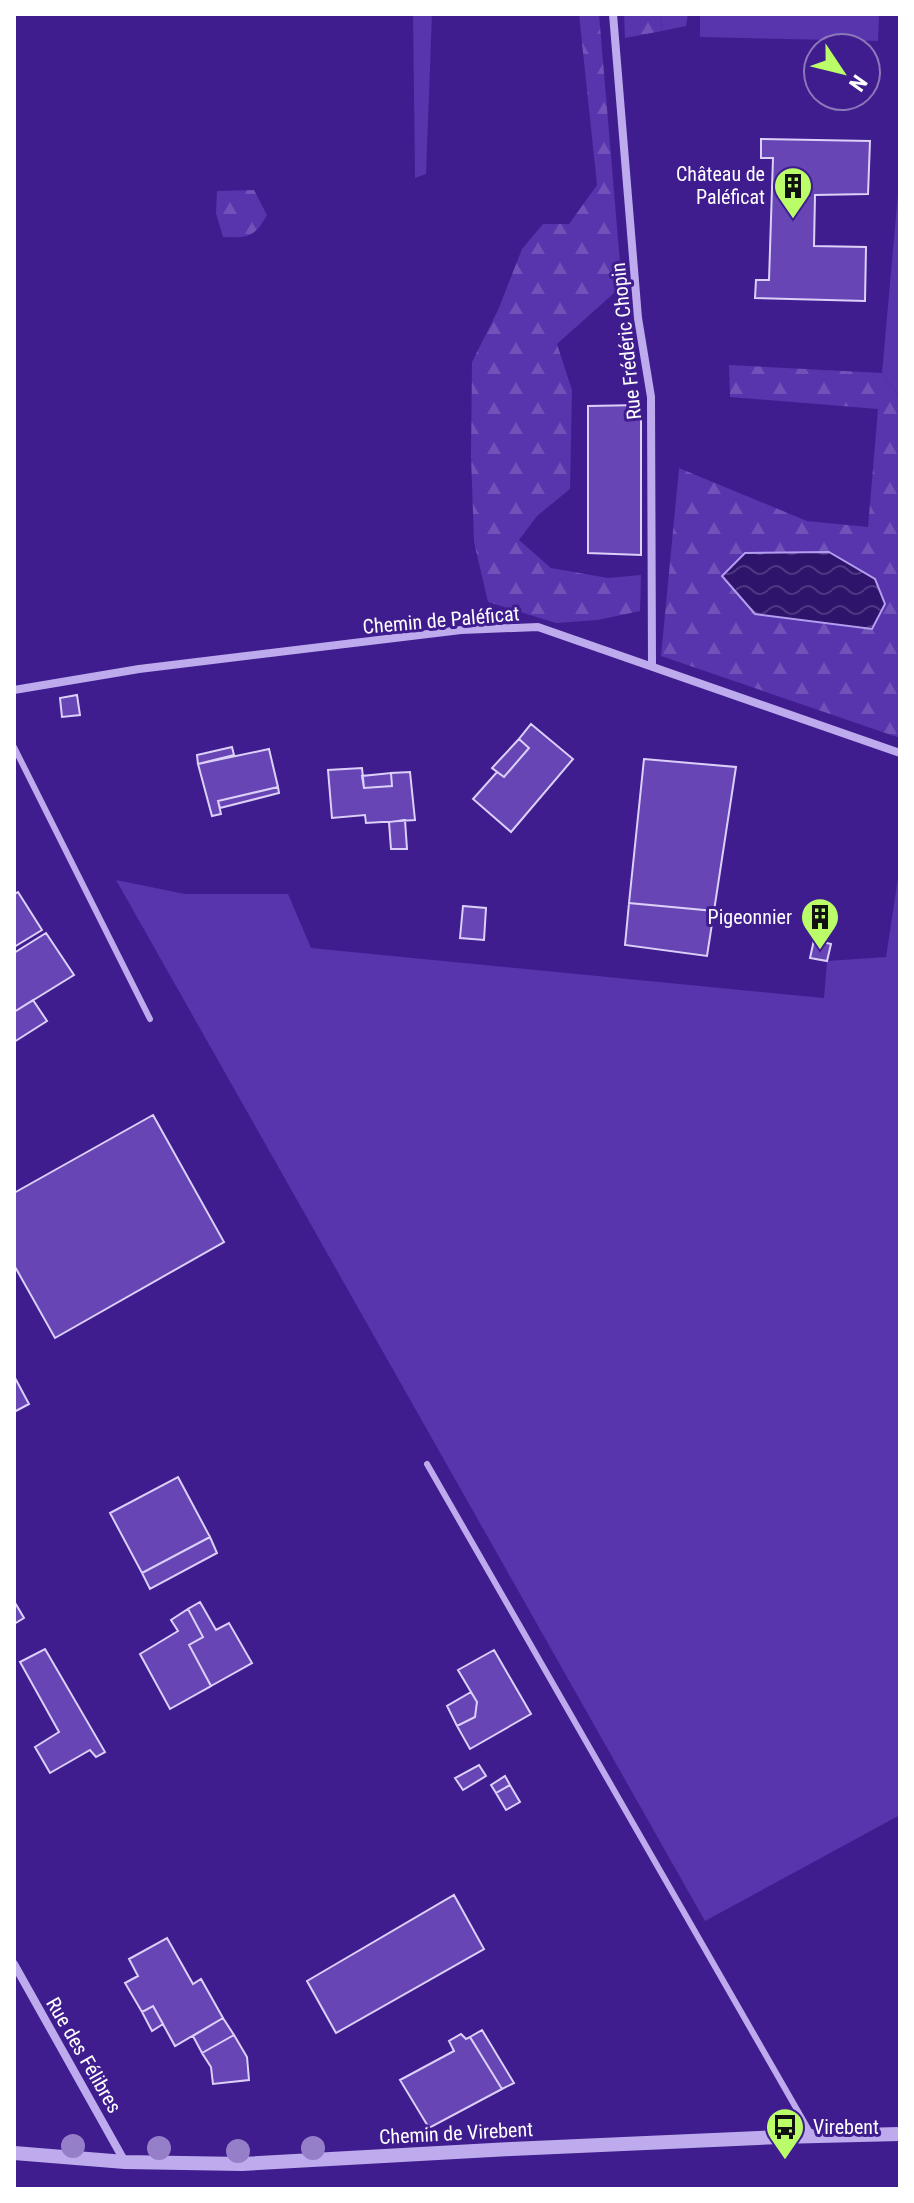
<svg xmlns="http://www.w3.org/2000/svg" width="914" height="2203" viewBox="0 0 914 2203" font-family="'Roboto Condensed',sans-serif">
	<style>
		.grass { fill: #5834ad }
		.forest { fill: url(#forest-firs) }
		.water { fill: url(#water-waves); stroke: #b49eef; stroke-width: 2 }
		.building { fill: #6745b5; stroke: #dcd0f9; stroke-width: 2 }
		.lines { fill: none; stroke-linecap: round; stroke-linejoin: round }
		.service { stroke: #beabed; stroke-width: 6 }
		.minor { stroke: #beabed; stroke-width: 8 }
		.tertiary { stroke: #beabed; stroke-width: 14 }
		.tree { fill: #957fc9 }
		.labels { text-anchor: middle; stroke-width: 6; stroke-linejoin: round; paint-order: stroke }
		.poi-label { font-size: 20px; fill: #fff; stroke: #3f1d8e; text-anchor: end }
		.street-label { font-size: 20px; fill: #fff; stroke: #3f1d8e }
	</style>
	<defs>
		<pattern id="forest-firs" width="22" height="20" patternUnits="userSpaceOnUse" patternTransform="scale(2)"><rect width="22" height="20" fill="#5834ad"/><path d="M5 1l3.5 6h-7zM16 11l3.5 6h-7z" fill="#7152b9"/></pattern>
		<pattern id="water-waves" width="16" height="10" patternUnits="userSpaceOnUse" patternTransform="scale(2)"><rect width="16" height="10" fill="#2f146c"/><path d="M0 5q4-4 8 0t8 0" fill="none" stroke="#4e3782"/></pattern>
	</defs>
	<rect width="100%" height="100%" fill="#3f1d8e"/>
	<path class="grass" d="M413 14H432L426 174 415 178Z
		M660 14H688L686 26 662 31Z
		M700 14H879L878 41 700 37Z
		M900 171V398L882 373Z
		M900 865V1815L705 1921 116 880 185 894H288L311 948 824 998 827 961 886 957Z"/>
	<path class="forest" d="M579 14H599L622 286 557 344 572 390 570 489 537 516 519 540 551 568 608 578 641 575 640 611 598 620 556 623 488 602 474 542 471 456 472 362 498 310 522 249 543 224H569L597 185Z
		M624 14H660L662 31 625 38Z
		M254 190 267 215C254 238 248 238 223 237L216 213 217 191Z
		M729 365 882 373 900 398V738L661 656 679 468 807 521 868 527 878 409 730 397Z"/>
	<path class="water" d="M829 552 875 579 885 604 872 629 755 614 722 576 745 553Z"/>
	<path class="building" d="M761 139 870 141 868 194 815 195 814 246 866 247 865 301 755 298 756 280H769L773 158H761Z
		M641 405V555L588 553V406Z
		M77 695 80 715 62 717 60 698Z
		M531 724 573 759 511 832 473 799 497 772 504 777 529 748 519 739Z
		M519 739 529 748 504 777 492 768Z
		M232 747 234 755 198 764 197 755Z
		M269 749 278 787 218 801 221 814 212 816 198 764Z
		M644 759 736 767 714 911 629 903Z
		M362 768 364 788 392 786 391 773 410 772 415 820 366 823 365 815 332 818 328 770Z
		M391 773 392 786 364 788 362 776Z
		M278 787 279 793 220 808 218 801Z
		M405 820 407 849H391L389 822Z
		M18 892 42 930 14 947V894Z
		M629 903 714 911 707 956 625 945Z
		M463 906 486 908 484 940 460 938Z
		M46 933 74 975 14 1012V953Z
		M814 940 831 944 827 961 810 958Z
		M33 1000 47 1021 14 1042V1012Z
		M153 1115 224 1242 55 1338 14 1265V1193Z
		M14 1376 29 1404 14 1412Z
		M178 1477 210 1537 142 1573 110 1513Z
		M210 1537 217 1553 150 1589 142 1573Z
		M14 1601 24 1618 14 1624Z
		M200 1602 216 1630 229 1623 252 1663 211 1686 189 1645 203 1637 188 1609Z
		M188 1609 203 1637 189 1645 211 1686 170 1709 140 1654 178 1631 171 1620Z
		M45 1649 105 1752 96 1757 90 1750 50 1773 35 1747 59 1732 20 1662Z
		M494 1650 531 1714 470 1749 457 1726 475 1717 477 1702 458 1670Z
		M471 1692 477 1702 475 1717 457 1726 447 1706Z
		M479 1765 486 1776 463 1790 455 1778Z
		M505 1776 510 1785 496 1793 491 1785Z
		M510 1785 520 1802 506 1810 496 1793Z
		M454 1895 484 1949 336 2033 307 1981Z
		M167 1938 193 1984 201 1979 223 2018 175 2046 153 2006 142 2012 125 1983 138 1976 129 1959Z
		M153 2006 163 2024 152 2031 142 2012Z
		M223 2018 234 2035 202 2053 193 2036Z
		M482 2030 514 2083 502 2089 470 2037Z
		M461 2034 466 2039 470 2037 502 2089 429 2128 400 2080 454 2051 449 2041Z
		M234 2035 247 2057 249 2080 213 2084 211 2067 202 2053Z"/>
	<g class="lines">
		<path class="service" d="M14 747 150 1019
			M427 1464 811 2134"/>
		<path class="minor" d="M613 14 638 318 651 397 652 665
			M14 690 139 669 461 630 538 627 900 753
			M14 1964 125 2162"/>
		<path class="tertiary" d="M14 2153 125 2162 242 2164 511 2149 779 2137 900 2134"/>
	</g>
	<g class="tree">
		<circle cx="73" cy="2146" r="12"/>
		<circle cx="159" cy="2148" r="12"/>
		<circle cx="313" cy="2148" r="12"/>
		<circle cx="238" cy="2151" r="12"/>
	</g>
	<defs>
		<g id="building-pin" transform="scale(2)"><path d="M0 17L-7.5 6A9.5 9.5 0 1 1 7.5 6Z" fill="#bafd69" stroke="#3f1d8e"/><path d="M-4-6H4V6H1V3H-1V6H-4ZM-2.5-4.3h1.7v1.8h-1.7ZM.8-4.3h1.7v1.8H.8ZM-2.5-1h1.7V.8h-1.7ZM.8-1h1.7V.8H.8Z" fill="#111"/></g>
		<g id="bus-pin" transform="scale(2)"><path d="M0 17L-7.5 6A9.5 9.5 0 1 1 7.5 6Z" fill="#bafd69" stroke="#3f1d8e"/><path d="M-5-6H5V4H4V6H2V4H-2V6H-4V4H-5ZM-3.5-4V0h7V-4ZM-3.5 1.2v1.5H-2V1.2ZM2 1.2v1.5H3.5V1.2Z" fill="#111"/></g>
	</defs>
	<g fill-rule="evenodd">
		<use href="#building-pin" x="793" y="186"/>
		<use href="#building-pin" x="820" y="917"/>
		<use href="#bus-pin" x="785" y="2127"/>
	</g>
	<g class="labels">
		<g class="poi-label">
			<text x="765" y="181">Château de<tspan x="765" dy="23">Paléficat</tspan></text>
			<text x="792" y="924">Pigeonnier</text>
			<text x="813" y="2134" text-anchor="start">Virebent</text>
		</g>
		<g class="street-label">
			<text transform="translate(626 341) rotate(-96)" y="7">Rue Frédéric Chopin</text>
			<text transform="translate(441 620) rotate(-5)" y="7">Chemin de Paléficat</text>
			<text transform="translate(84 2055) rotate(60)" y="7">Rue des Félibres</text>
			<text transform="translate(456 2133) rotate(-3)" y="7">Chemin de Virebent</text>
		</g>
	</g>
	<rect width="914" height="2203" fill="none" stroke="#ffffff" stroke-width="32"/>
	<g transform="translate(842 72) rotate(125)"><circle r="38" fill="#3f1d8e" stroke="#8c77bb" stroke-width="2"/>
	<path d="M0-6L14 30L0 20L-14 30Z" fill="#bafd69"/>
	<text y="-12" font-size="22" font-weight="bold" text-anchor="middle" fill="#ffffff">N</text>
	</g>
</svg>
